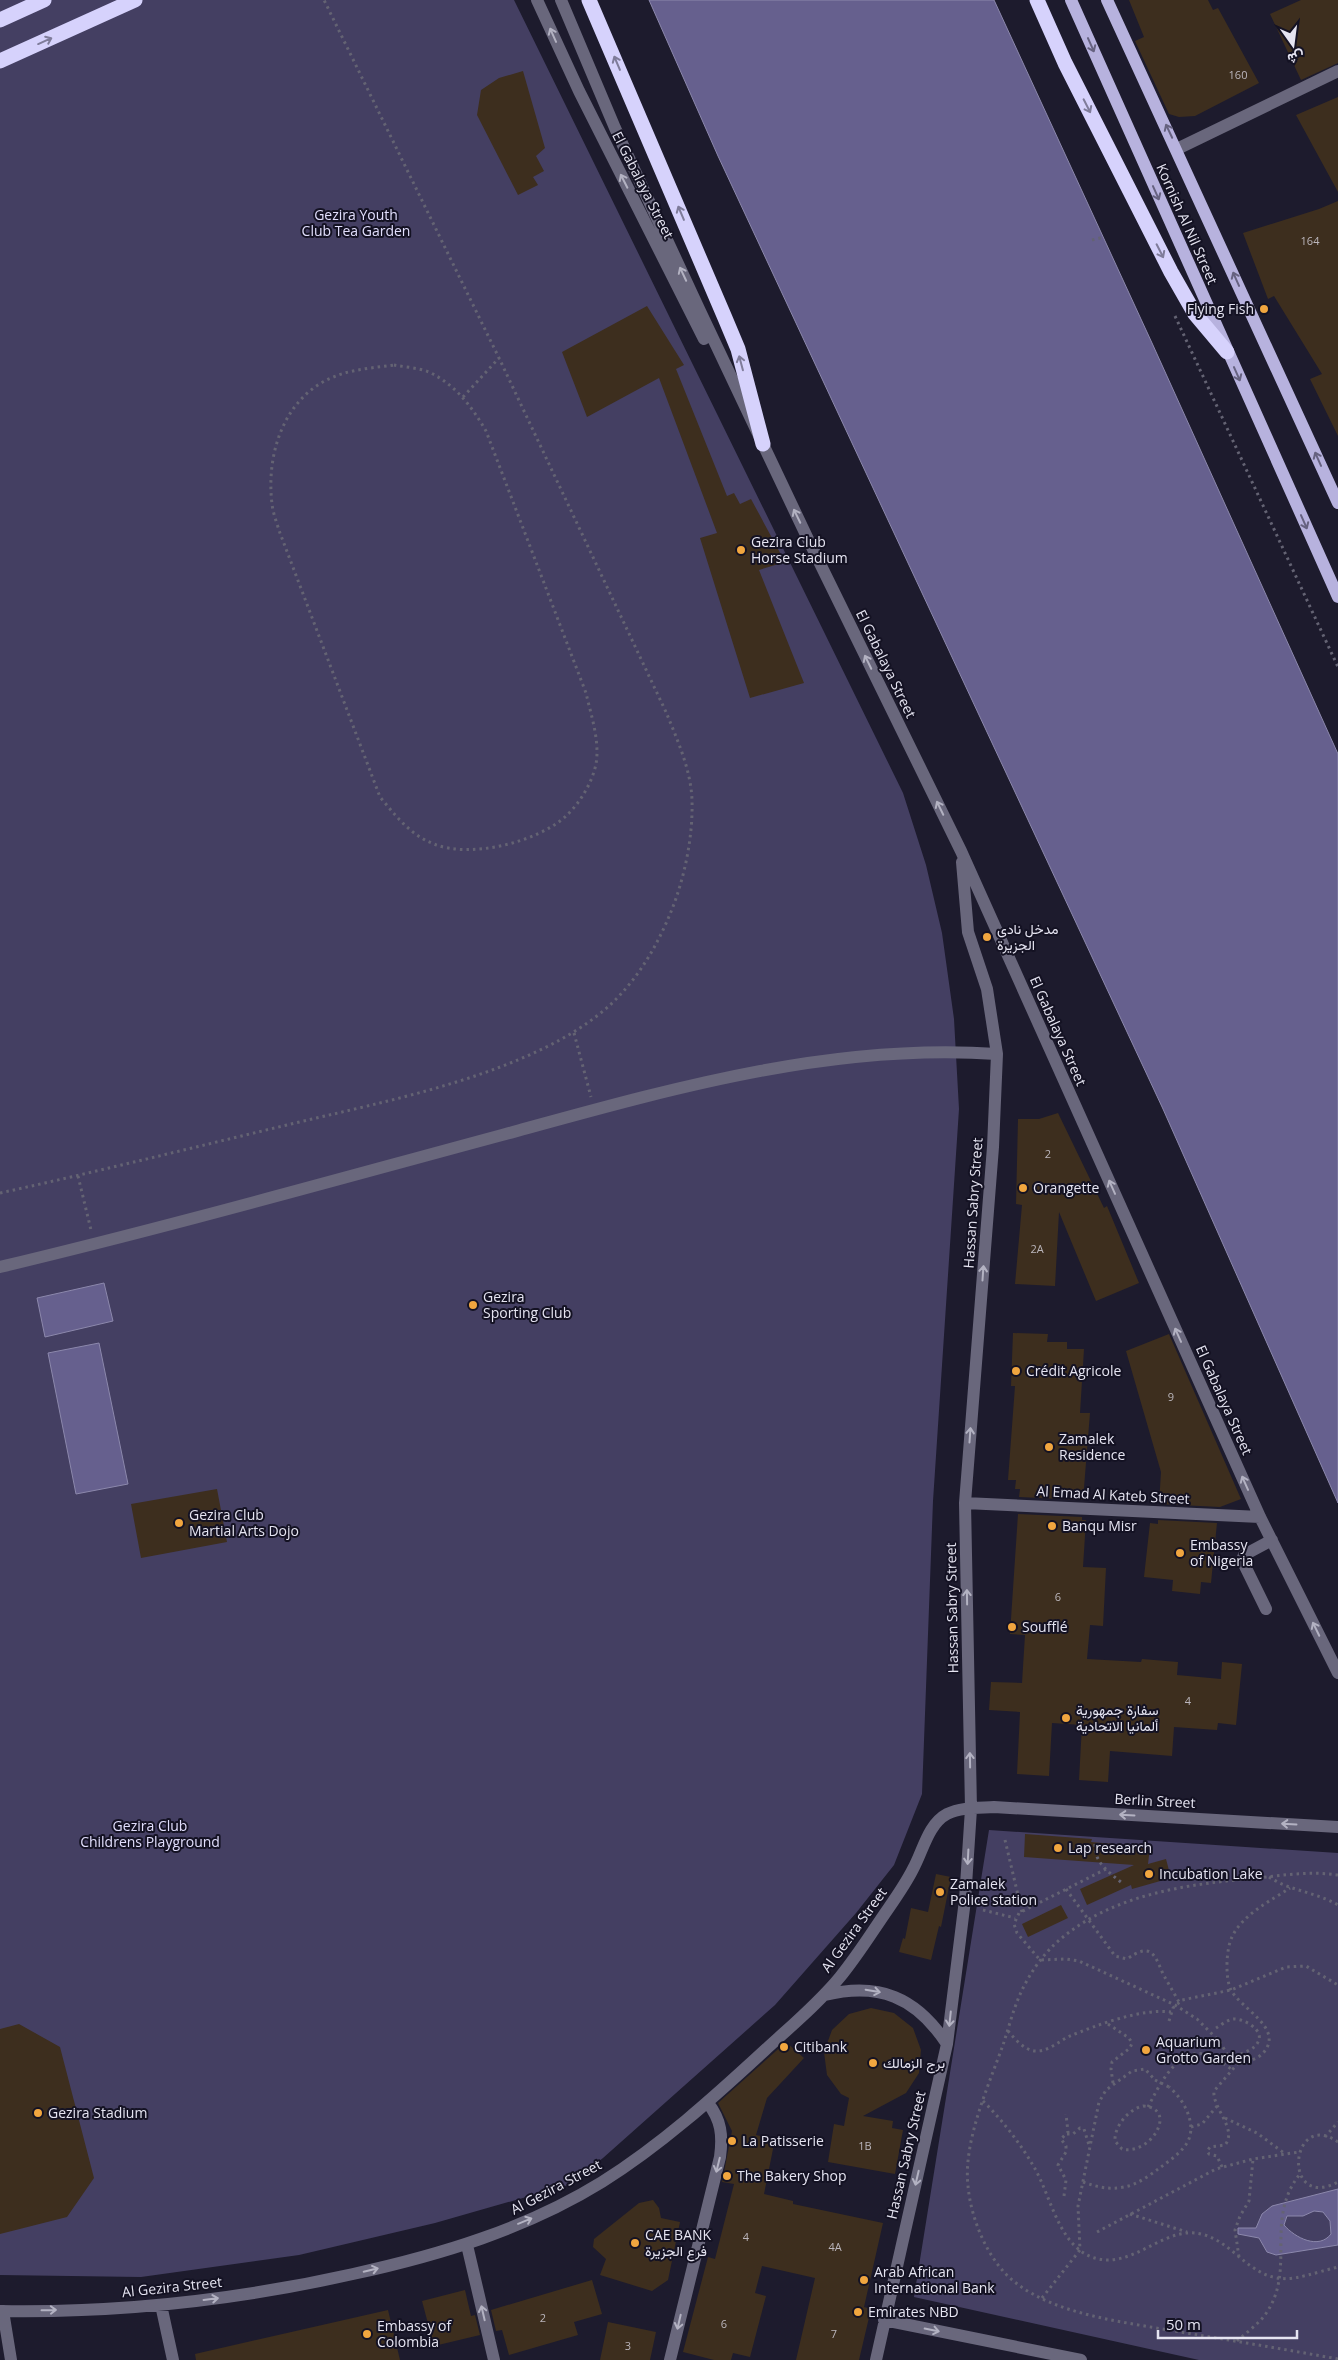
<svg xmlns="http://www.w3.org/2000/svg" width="1338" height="2360" viewBox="0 0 1338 2360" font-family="'Open Sans',Vazirmatn,sans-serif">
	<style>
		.green { fill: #443f62 }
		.water { fill: #66608e; stroke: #8c88ac; fill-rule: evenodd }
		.building { fill: #3d2e1e }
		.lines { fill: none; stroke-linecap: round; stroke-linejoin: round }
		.path { stroke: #646373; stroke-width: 3; stroke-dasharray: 2.5 4; stroke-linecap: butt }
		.minor { stroke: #69677c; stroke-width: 12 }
		.major { stroke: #b7b2de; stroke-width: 12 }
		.highway { stroke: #d6d2fc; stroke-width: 15 }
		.path-bridge { stroke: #646373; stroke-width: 3; stroke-dasharray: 2.5 4; stroke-linecap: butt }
		.oneway { stroke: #b3b2c2 }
		.oneway2 { stroke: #7f7c9a }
		.oneway3 { stroke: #666280 }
		.poi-dot { fill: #f1a63f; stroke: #141223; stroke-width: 2 }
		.labels { text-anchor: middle; stroke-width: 4; stroke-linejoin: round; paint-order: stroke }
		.number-label { font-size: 11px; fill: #bbb6bc }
		.street-label { font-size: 14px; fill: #e5e4f1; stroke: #141223 }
		.park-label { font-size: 14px; fill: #e1defc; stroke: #141223 }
		.poi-label { font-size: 14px; fill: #e5e4f1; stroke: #141223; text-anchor: start }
	</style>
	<rect width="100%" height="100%" fill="#1d1b2d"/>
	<path class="green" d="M0 0H514L903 793 926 865 942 933 954 1019 959 1109 933 1501 922 1794 894 1865 856 1913 775 2005 603 2158 568 2185 435 2223 299 2255 141 2277 0 2275Z
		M989 1830 1338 1853V2360H1199L914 2297Z"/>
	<path class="water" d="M649 0H994L1152 343 1338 754V1503L1163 1109 718 156Z
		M104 1283 113 1321 45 1337 37 1298Z
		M99 1343 128 1484 76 1494 48 1353Z
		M1338 2189V2245L1276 2255 1267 2252 1259 2238 1238 2234V2228H1256L1262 2214 1272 2206ZM1314 2211 1323 2212 1330 2221 1331 2234C1319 2250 1295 2238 1284 2225L1287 2216H1303Z"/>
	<path class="building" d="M1129 0H1208L1213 10 1218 8 1259 83 1195 116 1179 117 1169 114 1135 41 1144 37Z
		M1301 0H1338V63L1301 80 1270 14Z
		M523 71 545 148 536 156 544 171 533 177 538 185 518 195 477 115 481 90 499 78Z
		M1338 97V192L1296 115Z
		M1338 201V436L1310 379 1322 374 1274 296 1268 299 1243 233 1319 209Z
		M647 306 684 365 676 369 727 496 734 493 740 504 751 499 785 562 759 570 804 683 750 698 700 538 717 533 659 378 587 417 562 352Z
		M1058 1113 1104 1208 1107 1206 1139 1283 1096 1301 1059 1212 1055 1286 1015 1284 1022 1205 1016 1204 1018 1119H1039Z
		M1013 1333 1048 1334 1047 1342H1067V1349H1084L1080 1413H1090L1083 1500 1019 1497 1020 1489H1015L1016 1480H1008L1015 1386H1011Z
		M1169 1334 1241 1499 1220 1507 1159 1504 1161 1472 1126 1351Z
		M217 1489 227 1542 141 1558 131 1504Z
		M1018 1514 1082 1517V1520H1086L1083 1567 1106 1568 1103 1626 1090 1625 1087 1659 1141 1662 1142 1659 1178 1662 1177 1675 1221 1679 1222 1662 1242 1664 1236 1725 1218 1723 1217 1730 1174 1727 1172 1756 1110 1751 1108 1782 1079 1780 1082 1725 1052 1723 1049 1776 1017 1774 1020 1712 989 1710 991 1682 1022 1683 1025 1635 1010 1634Z
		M1158 1520 1217 1523 1211 1583 1201 1582 1200 1594 1172 1591 1173 1580 1144 1577 1150 1523 1158 1524Z
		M1025 1834 1092 1839 1091 1842 1150 1847 1148 1864 1166 1859 1171 1878 1132 1889 1131 1885 1087 1905 1080 1889 1134 1865 1024 1857Z
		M936 1874 951 1877 941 1927 939 1926 931 1960 899 1952 903 1938 905 1939 911 1908 928 1912Z
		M1061 1905 1068 1918 1028 1937 1022 1924Z
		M871 2008 894 2013 913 2028 921 2050 919 2073 906 2093 863 2116 893 2121 892 2128 903 2130 895 2174 828 2162 834 2124 844 2126 849 2098 841 2094 827 2075 824 2052 832 2030 849 2014Z
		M19 2024 60 2047 94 2178 67 2217 0 2234V2029Z
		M786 2042 804 2058 767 2098 756 2135 775 2139 764 2194 793 2201V2204L883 2223 864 2307 871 2309 859 2360H796L815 2278 762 2266 755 2293 766 2296 750 2357 733 2353 731 2360H714L683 2352 708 2257 715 2259 734 2184 722 2182 732 2131 718 2103Z
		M653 2200 659 2208 661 2218 680 2222 668 2280 652 2291 600 2275 606 2259 593 2247 594 2239 639 2203Z
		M592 2280 602 2314 574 2322 578 2335 509 2355 502 2330 496 2331 491 2310Z
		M465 2290 471 2316 475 2315 480 2335 434 2346 422 2301Z
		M388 2310 400 2360H196L195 2354Z
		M608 2322 656 2332 650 2360H600Z"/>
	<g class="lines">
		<path class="path" d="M1092 240 1104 237
			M1175 316 1338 667
			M394 365C405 367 419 368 429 372 456 385 472 407 486 431L586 693C591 715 600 741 596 764 592 783 580 803 566 816 538 842 470 859 434 844 410 835 396 816 380 797L280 533C277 524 273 513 272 504 266 455 283 399 331 378 351 369 373 368 394 365Z
			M463 397 499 358
			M574 1033 591 1097
			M78 1176 91 1230
			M0 1193C96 1172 191 1148 287 1125 385 1101 534 1074 610 1005 640 977 660 941 674 904 686 871 693 834 692 800 691 770 677 739 666 712L499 358 324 0
			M1005 1840 1022 1912
			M1095 1844C1094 1863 1109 1872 1122 1883
			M1106 1869 1019 1913 1014 1924 1017 1933 1040 1960 1066 1959 1079 1961 1175 2005 1197 2019 1220 2042 1230 2059 1238 2060
			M1338 1875C1312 1871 1284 1875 1258 1878 1188 1884 1109 1894 1055 1944 1042 1956 1031 1972 1023 1988 1014 2006 1009 2027 1003 2045 988 2087 963 2142 968 2186 971 2220 989 2263 1016 2283 1057 2315 1124 2322 1174 2331 1229 2340 1283 2349 1338 2359
			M1269 1877C1290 1891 1316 1892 1338 1905
			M1066 1889 1115 1956 1127 1959C1150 1943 1154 1952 1163 1974 1168 1983 1174 1993 1179 2002
			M983 1910 1015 1918
			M1169 2021 1173 2008 1182 2000 1231 1990 1286 1967 1306 1966 1338 1985
			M1108 2024 1129 2038 1132 2043 1130 2048 1112 2062 1111 2069 1113 2083
			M1216 2028C1221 2025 1227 2020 1233 2019 1243 2018 1265 2030 1258 2042 1255 2049 1245 2052 1239 2055L1238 2060 1241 2063C1249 2062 1259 2058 1264 2052 1284 2028 1240 2008 1231 1990 1225 1978 1226 1949 1232 1937 1242 1915 1270 1901 1290 1888
			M1008 2031C1015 2039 1024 2050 1035 2051 1048 2052 1059 2041 1070 2036 1097 2025 1142 2008 1171 2012
			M983 2101C1003 2121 1020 2143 1034 2167 1053 2199 1060 2259 1108 2260 1140 2260 1169 2226 1201 2234 1215 2237 1226 2246 1237 2255 1277 2290 1290 2279 1338 2267
			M1143 2106C1179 2108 1151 2156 1122 2149L1115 2141C1114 2126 1129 2109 1143 2106Z
			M1148 2107C1160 2084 1180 2041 1213 2057 1220 2060 1226 2066 1233 2070
			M1225 2118 1257 2133 1284 2153
			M1191 2127 1202 2124 1218 2105
			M1067 2134H1073L1080 2128 1084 2129 1089 2145
			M1325 2137 1338 2122
			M1338 2142C1290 2108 1281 2212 1338 2182
			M1222 2167 1217 2156 1209 2154 1207 2151 1210 2147 1225 2145C1238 2129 1212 2108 1214 2091L1239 2062
			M1083 2182C1097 2187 1109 2190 1124 2187 1137 2185 1150 2175 1161 2167 1169 2161 1178 2155 1184 2147 1200 2129 1185 2100 1169 2087
			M1064 2196 1066 2180 1058 2165 1066 2152V2146L1061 2139 1068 2132 1066 2114
			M1130 2214 1187 2232
			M1097 2232 1216 2169 1253 2159 1299 2152
			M1239 2257 1235 2230 1240 2216 1249 2201 1253 2159
			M1042 2298 1080 2250 1078 2206 1099 2102 1106 2090 1132 2071 1145 2069 1155 2080
			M1237 2341C1247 2332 1260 2323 1267 2312 1296 2268 1264 2219 1300 2174"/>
		<path class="minor" d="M537 0 579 91 704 339
			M561 0 615 128 700 311 807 537 961 851 1260 1517 1338 1673
			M1177 149 1338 71
			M0 1267C168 1227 335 1180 502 1135 663 1091 829 1042 997 1054
			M965 1503 1260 1517
			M1266 1609 1242 1560 1244 1555 1272 1540
			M825 1995C879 1982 916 1997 947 2044
			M467 2245 494 2360
			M161 2305 173 2360
			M0 2311C119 2313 237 2300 353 2274 440 2255 526 2229 602 2182 661 2145 713 2098 764 2051 790 2027 818 2004 840 1977 858 1955 872 1932 888 1909 897 1896 906 1883 913 1869 923 1851 928 1824 947 1814 961 1807 979 1808 994 1807L1338 1827
			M3 2311 11 2360
			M884 2320 1081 2360
			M670 2360 720 2157C723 2135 721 2120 708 2103
			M876 2360 947 2044 965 1900 971 1809 965 1503 993 1147 997 1054 987 989 968 932 962 862"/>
		<path class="major" d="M1071 0 1338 597
			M1107 0 1338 503"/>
		<path class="highway" d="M589 0 725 318 738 349 763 444
			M1037 0 1065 63 1171 272 1195 314 1227 352
			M0 20 44 0
			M0 61 135 0"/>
		<path class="path-bridge" d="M1155 2080 1169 2087"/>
	</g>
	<defs><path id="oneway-shaft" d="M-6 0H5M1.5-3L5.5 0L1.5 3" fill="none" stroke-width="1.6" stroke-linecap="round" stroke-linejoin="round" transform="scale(1.25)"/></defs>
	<g class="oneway">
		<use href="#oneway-shaft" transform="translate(553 35) rotate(-114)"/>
		<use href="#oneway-shaft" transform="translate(624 181) rotate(-117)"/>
		<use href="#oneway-shaft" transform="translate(683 274) rotate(-115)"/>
		<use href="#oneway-shaft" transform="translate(797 516) rotate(-116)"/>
		<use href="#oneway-shaft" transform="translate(868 662) rotate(-116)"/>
		<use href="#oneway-shaft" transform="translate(940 808) rotate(-116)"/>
		<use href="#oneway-shaft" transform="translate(1112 1187) rotate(-114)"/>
		<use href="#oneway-shaft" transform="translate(983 1273) rotate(-86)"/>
		<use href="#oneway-shaft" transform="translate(1178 1335) rotate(-114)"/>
		<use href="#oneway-shaft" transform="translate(970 1435) rotate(-86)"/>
		<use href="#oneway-shaft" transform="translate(1245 1483) rotate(-114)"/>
		<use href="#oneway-shaft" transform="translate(967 1597) rotate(-91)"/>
		<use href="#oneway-shaft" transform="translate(1316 1629) rotate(-116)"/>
		<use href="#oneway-shaft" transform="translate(970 1760) rotate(-91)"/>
		<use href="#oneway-shaft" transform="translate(1127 1815) rotate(-177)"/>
		<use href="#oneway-shaft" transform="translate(1289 1824) rotate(-177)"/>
		<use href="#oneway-shaft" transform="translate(968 1857) rotate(93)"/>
		<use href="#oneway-shaft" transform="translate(873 1991) rotate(10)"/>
		<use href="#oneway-shaft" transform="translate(950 2019) rotate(96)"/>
		<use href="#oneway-shaft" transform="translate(718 2165) rotate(104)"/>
		<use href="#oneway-shaft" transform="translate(917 2178) rotate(103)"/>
		<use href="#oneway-shaft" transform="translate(525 2221) rotate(-22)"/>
		<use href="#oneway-shaft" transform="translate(371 2270) rotate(-13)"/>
		<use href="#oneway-shaft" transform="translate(211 2299) rotate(-7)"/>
		<use href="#oneway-shaft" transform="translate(49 2310) rotate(-1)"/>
		<use href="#oneway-shaft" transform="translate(483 2313) rotate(-103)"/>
		<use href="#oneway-shaft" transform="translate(679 2322) rotate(103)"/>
		<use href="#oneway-shaft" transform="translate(932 2330) rotate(11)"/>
	</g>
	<g class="oneway2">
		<use href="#oneway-shaft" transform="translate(45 41) rotate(-24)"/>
		<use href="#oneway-shaft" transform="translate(617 63) rotate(-113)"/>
		<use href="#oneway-shaft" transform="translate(1087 106) rotate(63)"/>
		<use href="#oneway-shaft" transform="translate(681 213) rotate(-113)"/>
		<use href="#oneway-shaft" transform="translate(1160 251) rotate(63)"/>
		<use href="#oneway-shaft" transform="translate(741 363) rotate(-105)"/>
	</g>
	<g class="oneway3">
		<use href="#oneway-shaft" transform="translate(1091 45) rotate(66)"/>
		<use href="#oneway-shaft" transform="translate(1169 131) rotate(-115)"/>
		<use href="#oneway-shaft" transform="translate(1156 193) rotate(66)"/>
		<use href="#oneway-shaft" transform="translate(1236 279) rotate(-114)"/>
		<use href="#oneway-shaft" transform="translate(1237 374) rotate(66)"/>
		<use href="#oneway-shaft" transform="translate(1318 459) rotate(-114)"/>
		<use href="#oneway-shaft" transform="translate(1304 522) rotate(66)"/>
	</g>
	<g class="poi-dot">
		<circle cx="1264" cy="309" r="5"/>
		<circle cx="741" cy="550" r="5"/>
		<circle cx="987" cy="937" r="5"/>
		<circle cx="1023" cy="1188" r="5"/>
		<circle cx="473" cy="1305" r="5"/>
		<circle cx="1016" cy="1371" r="5"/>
		<circle cx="1049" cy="1447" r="5"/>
		<circle cx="179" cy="1523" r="5"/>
		<circle cx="1052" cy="1526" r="5"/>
		<circle cx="1180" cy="1553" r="5"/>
		<circle cx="1012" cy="1627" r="5"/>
		<circle cx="1066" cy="1718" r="5"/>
		<circle cx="1058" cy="1848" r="5"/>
		<circle cx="1149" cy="1874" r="5"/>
		<circle cx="940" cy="1892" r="5"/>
		<circle cx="784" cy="2047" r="5"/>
		<circle cx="1146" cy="2050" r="5"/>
		<circle cx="873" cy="2063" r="5"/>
		<circle cx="38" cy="2113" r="5"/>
		<circle cx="732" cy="2141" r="5"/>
		<circle cx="727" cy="2176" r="5"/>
		<circle cx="635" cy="2243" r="5"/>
		<circle cx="864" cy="2280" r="5"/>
		<circle cx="858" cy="2312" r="5"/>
		<circle cx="367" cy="2334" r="5"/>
	</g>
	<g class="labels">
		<g class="number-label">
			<text x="1238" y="79">160</text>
			<text x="1310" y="245">164</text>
			<text x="1048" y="1158">2</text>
			<text x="1037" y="1253">2A</text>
			<text x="1171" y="1401">9</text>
			<text x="1058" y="1601">6</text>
			<text x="1188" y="1705">4</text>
			<text x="865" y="2150">1B</text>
			<text x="746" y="2241">4</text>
			<text x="835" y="2251">4A</text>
			<text x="543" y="2322">2</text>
			<text x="724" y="2328">6</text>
			<text x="834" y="2338">7</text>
			<text x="628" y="2350">3</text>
		</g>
		<g class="street-label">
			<text transform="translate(643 185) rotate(63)" y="5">El Gabalaya Street</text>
			<text transform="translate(1187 224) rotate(66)" y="5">Kornish Al Nil Street</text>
			<text transform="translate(886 664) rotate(64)" y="5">El Gabalaya Street</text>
			<text transform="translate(1058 1031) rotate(66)" y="5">El Gabalaya Street</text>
			<text transform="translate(973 1203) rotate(-86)" y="5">Hassan Sabry Street</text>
			<text transform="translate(1224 1400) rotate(66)" y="5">El Gabalaya Street</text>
			<text transform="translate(1113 1495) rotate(3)" y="5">Al Emad Al Kateb Street</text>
			<text transform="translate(952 1608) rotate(-91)" y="5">Hassan Sabry Street</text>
			<text transform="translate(1155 1801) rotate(3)" y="5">Berlin Street</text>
			<text transform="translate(854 1930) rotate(-54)" y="5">Al Gezira Street</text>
			<text transform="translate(906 2155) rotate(-77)" y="5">Hassan Sabry Street</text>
			<text transform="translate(556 2187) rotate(-28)" y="5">Al Gezira Street</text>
			<text transform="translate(172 2287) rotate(-6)" y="5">Al Gezira Street</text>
		</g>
		<g class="park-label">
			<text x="356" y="220">Gezira Youth<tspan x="356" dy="16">Club Tea Garden</tspan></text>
			<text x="150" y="1831">Gezira Club<tspan x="150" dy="16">Childrens Playground</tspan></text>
		</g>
		<g class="poi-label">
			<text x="1254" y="314" text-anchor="end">Flying Fish</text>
			<text x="751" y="547">Gezira Club<tspan x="751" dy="16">Horse Stadium</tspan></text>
			<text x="997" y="934">مدخل نادى<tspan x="997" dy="16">الجزيرة</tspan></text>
			<text x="1033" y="1193">Orangette</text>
			<text x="483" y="1302">Gezira<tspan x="483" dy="16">Sporting Club</tspan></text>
			<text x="1026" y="1376">Crédit Agricole</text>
			<text x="1059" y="1444">Zamalek<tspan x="1059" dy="16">Residence</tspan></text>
			<text x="189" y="1520">Gezira Club<tspan x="189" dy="16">Martial Arts Dojo</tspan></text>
			<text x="1062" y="1531">Banqu Misr</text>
			<text x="1190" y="1550">Embassy<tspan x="1190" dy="16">of Nigeria</tspan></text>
			<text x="1022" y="1632">Soufflé</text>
			<text x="1076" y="1715">سفارة جمهورية<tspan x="1076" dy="16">ألمانيا الاتحادية</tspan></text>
			<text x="1068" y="1853">Lap research</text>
			<text x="1159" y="1879">Incubation Lake</text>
			<text x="950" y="1889">Zamalek<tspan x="950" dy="16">Police station</tspan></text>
			<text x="1156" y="2047">Aquarium<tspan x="1156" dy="16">Grotto Garden</tspan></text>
			<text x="794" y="2052">Citibank</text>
			<text x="883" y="2068">برج الزمالك</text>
			<text x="48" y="2118">Gezira Stadium</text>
			<text x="742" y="2146">La Patisserie</text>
			<text x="737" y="2181">The Bakery Shop</text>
			<text x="645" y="2240">CAE BANK<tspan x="645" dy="16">فرع الجزيرة</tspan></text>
			<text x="874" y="2277">Arab African<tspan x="874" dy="16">International Bank</tspan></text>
			<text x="868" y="2317">Emirates NBD</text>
			<text x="377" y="2331">Embassy of<tspan x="377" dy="16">Colombia</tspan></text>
		</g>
	</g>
	<g transform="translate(1293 45) rotate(166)" stroke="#141223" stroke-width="4" paint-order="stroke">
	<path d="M0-4L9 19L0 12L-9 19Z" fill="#e5e4f1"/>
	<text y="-8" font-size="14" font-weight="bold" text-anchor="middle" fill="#e5e4f1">ش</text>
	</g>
	<path d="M1158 2330v8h139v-8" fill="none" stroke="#e5e4f1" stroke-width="2.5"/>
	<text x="1166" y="2330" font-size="15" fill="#e5e4f1" stroke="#141223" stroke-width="4" paint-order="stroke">50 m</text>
</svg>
